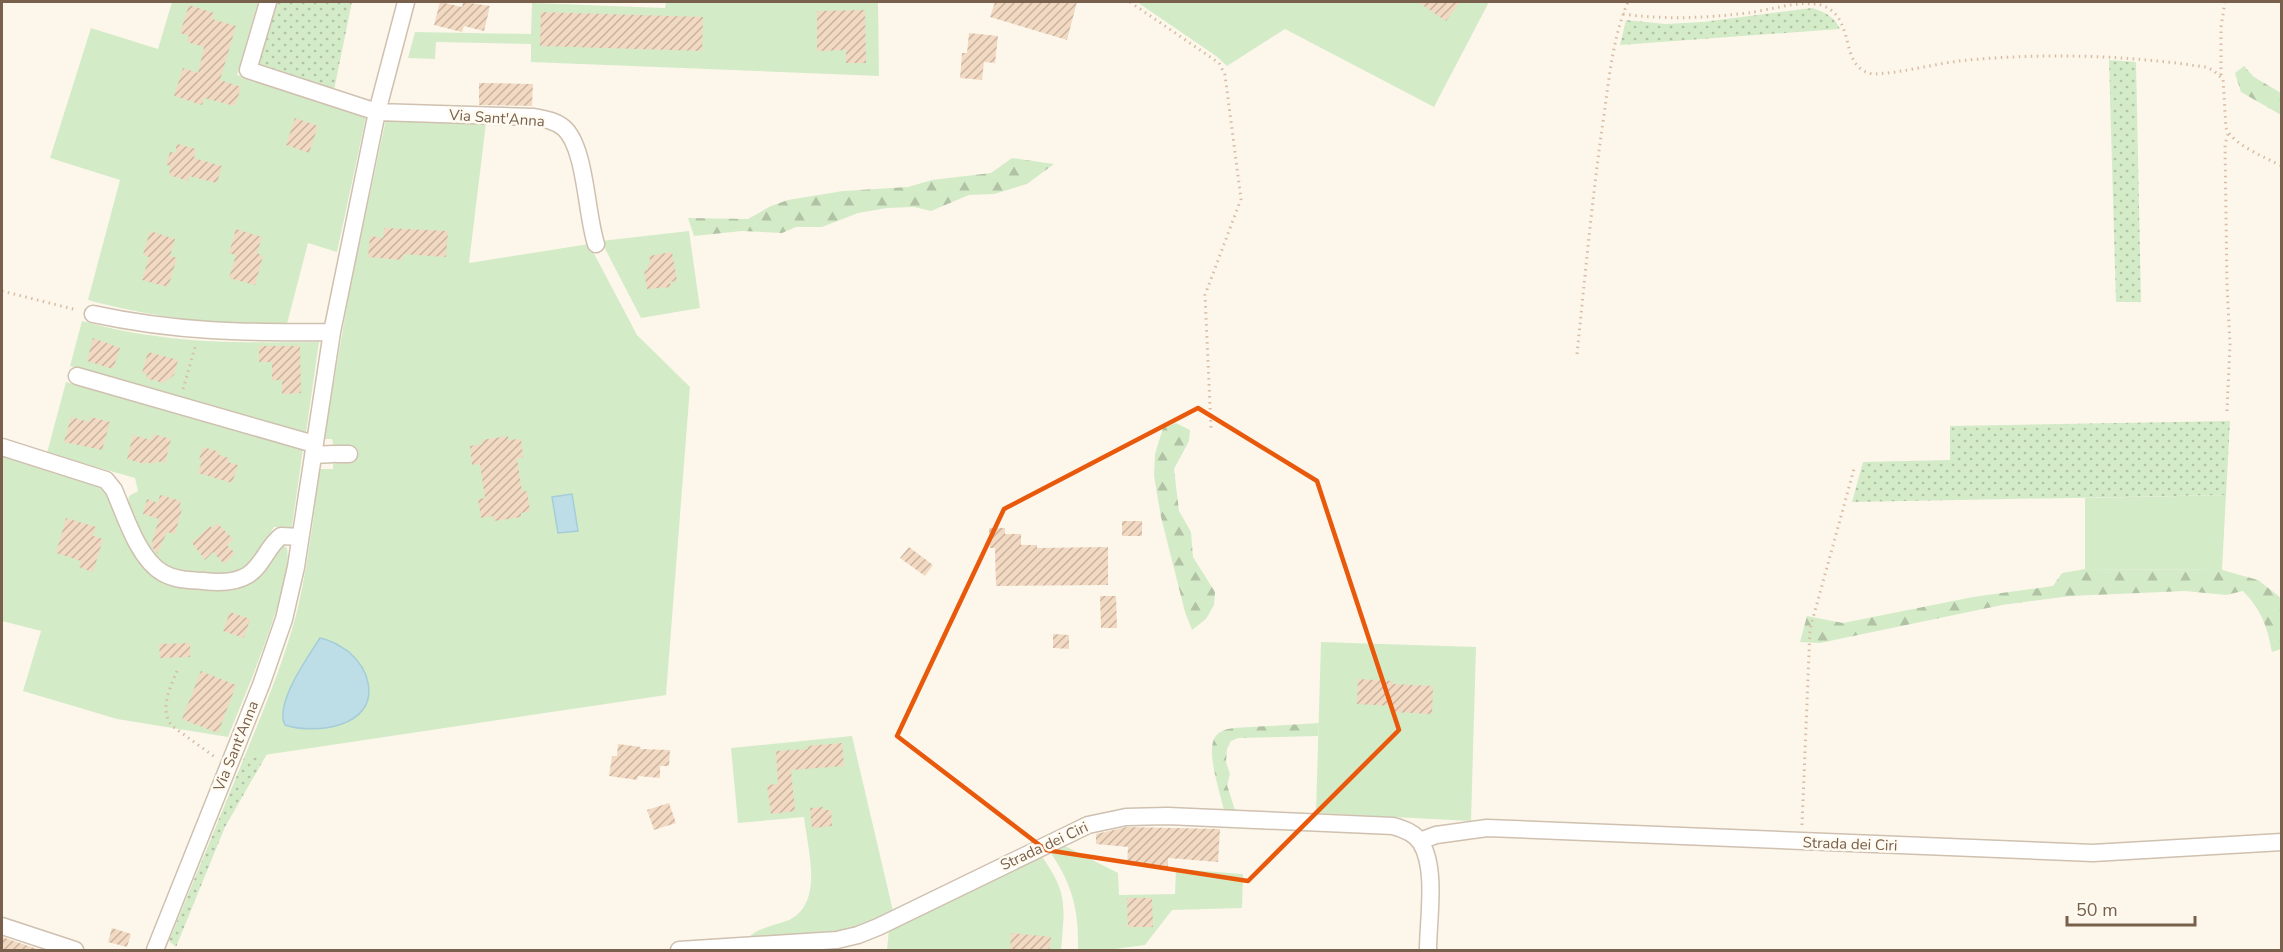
<svg xmlns="http://www.w3.org/2000/svg" width="2283" height="952" viewBox="0 0 2283 952" font-family="'Nunito Sans',sans-serif">
	<style>
		.grass { fill: url(#grass-dots) }
		.forest { fill: url(#forest-firs) }
		.garden { fill: #d4ebc8 }
		.water { fill: #bedee7; stroke: #a4cdd9; stroke-width: 1.5 }
		.building { fill: url(#building-hatch) }
		.lines { fill: none; stroke-linecap: round; stroke-linejoin: round }
		.minor-casing { stroke: #cfc0af; stroke-width: 19 }
		.path { stroke: #d8bca4; stroke-width: 3; stroke-dasharray: 1.5 4.5; stroke-linecap: butt }
		.minor { stroke: #fff; stroke-width: 16 }
		.marked { fill: none; stroke: #e8590c; stroke-width: 4.5; stroke-linejoin: round }
		.labels { text-anchor: middle; stroke-width: 5; stroke-linejoin: round; paint-order: stroke }
		.street-label { font-size: 15px; fill: #78604d; stroke: #fffbf1 }
	</style>
	<defs>
		<pattern id="grass-dots" width="8" height="8" patternUnits="userSpaceOnUse" patternTransform="scale(1.5)"><rect width="8" height="8" fill="#d4ebc8"/><path d="M2 2h.1M6 6h.1" fill="none" stroke="#b1c2a5" stroke-width="1.8" stroke-linecap="round"/></pattern>
		<pattern id="forest-firs" width="22" height="20" patternUnits="userSpaceOnUse" patternTransform="scale(1.5)"><rect width="22" height="20" fill="#d4ebc8"/><path d="M5 1l3.5 6h-7zM16 11l3.5 6h-7z" fill="#b1c2a5"/></pattern>
		<pattern id="building-hatch" width="6" height="6" patternUnits="userSpaceOnUse" patternTransform="scale(1.5)"><rect width="6" height="6" fill="#f2d9c2"/><path d="M-1 1l2-2M0 6l6-6M5 7l2-2" fill="none" stroke="#c9b3a0"/></pattern>
	</defs>
	<rect width="100%" height="100%" fill="#fdf7eb"/>
	<path class="grass" d="M277 2H352L334 90 259 64Z
		M1812 8C1825 12 1834 16 1840 29L1620 45 1626 20 1665 24 1703 22Z
		M2109 60 2136 62 2141 302H2116Z
		M2230 421 2226 495 1852 502 1863 462 1950 460V426Z
		M267 754 225 827 176 947 169 941 244 758Z"/>
	<path class="forest" d="M2244 66 2254 77 2281 93V115L2241 92 2235 73Z
		M1012 158 1054 164 1027 184 994 194 969 195 931 211 914 207 887 208 858 213 822 227H796L782 233 742 231 694 236 688 218 748 219 771 206 788 200 843 191 908 187 932 180 991 173Z
		M1176 423 1190 430 1189 441 1174 469 1179 511 1191 532 1193 557 1215 592 1214 605 1206 619 1192 630 1185 612 1161 517 1154 476 1155 454 1163 428Z
		M2085 569 2222 570 2258 580 2281 598V649L2272 652C2267 626 2262 611 2243 591L2226 595 2185 591 2071 596 2002 605 1820 643 1800 642 1807 616 1843 623 1973 597 2053 586 2062 573Z
		M1319 723 1318 736 1238 738 1231 741 1227 749 1226 762 1230 774 1227 785 1235 810H1224C1220 793 1207 754 1214 739 1218 731 1226 729 1234 728Z"/>
	<path class="garden" d="M172 2H258L237 75 366 117 337 252 308 243 287 324C215 324 158 319 88 300L120 180 50 158 91 28 158 49Z
		M666 2H878L879 76 531 62V44L436 42 435 59 408 58 415 32 531 34 532 3 665 8Z
		M1137 2H1489L1434 107 1285 29 1227 66 1216 56Z
		M386 119 486 123 469 263 589 244 637 335 690 387 666 695 244 758C263 711 283 664 296 615 308 567 313 518 320 469H333V463L337 462 332 439H324L351 282Z
		M689 231 700 308 641 318 601 241Z
		M82 321C165 344 235 343 319 342L306 433 70 366Z
		M66 382 303 449 292 527H274C265 541 258 560 244 568 225 580 172 575 156 559 147 549 141 534 136 522 132 514 127 505 129 496L138 491 135 478 47 453Z
		M2 454 96 484C119 502 126 559 148 570 163 578 193 583 210 589L271 558 283 545 287 548C294 583 243 699 228 737L117 719 23 691 41 631 2 621Z
		M2226 495 2222 570 2085 569V498Z
		M1321 642 1476 647 1471 821 1316 813Z
		M852 736 893 911 845 932 747 939C756 928 776 925 789 920 825 903 807 847 804 817L738 823 731 748Z
		M1061 844 1118 873 1119 895 1175 894 1176 869 1243 874 1242 908 1172 910 1145 945 1107 950H1078C1079 909 1072 884 1049 850Z
		M1040 854C1068 892 1065 905 1061 950H887L889 929Z"/>
	<path class="water" d="M572 494 578 531 558 533 552 497Z
		M320 638C331 640 340 646 349 652 358 660 366 671 368 683 377 727 315 735 285 725 274 704 308 657 320 638Z"/>
	<path class="building" d="M440 2 462 7 463 2 490 6 484 31 464 26 462 32 434 25Z
		M995 2H1077L1067 40 990 17Z
		M1418 2H1460L1446 21Z
		M189 5 214 13 212 19 236 26 220 80 241 87 235 106 204 98 202 105 174 96 183 68 198 73 204 47 187 42 189 36 180 33Z
		M865 10 866 63H846V50L817 51V11Z
		M541 12 703 17 702 51 540 46Z
		M969 33 998 36 995 63 984 62 982 80 960 78 962 53H967Z
		M479 83 533 84 532 106 479 105Z
		M295 118 318 126 309 153 286 145Z
		M177 144 196 149 194 158 222 166 217 183 189 176 188 181 169 175 171 166 166 165 170 152 175 153Z
		M384 228 448 231 446 257 403 254 402 260 368 257 370 236 383 238Z
		M236 229 262 237 257 253 263 256 255 285 229 278 236 255 229 253Z
		M150 231 175 239 170 256 177 258 168 287 142 280 149 257 143 255Z
		M672 252 677 281 670 282 671 287 647 289 644 270H648L647 265 651 264 649 256Z
		M93 338 120 348 113 369 87 361Z
		M259 346H300L301 393 282 394V380H272V362H259Z
		M148 352 178 360 174 375 163 383 146 378 147 374 142 373Z
		M71 417 89 422 91 417 110 422 102 450 64 442Z
		M153 434 171 439 165 463 156 461 155 464 145 462V464L127 459 133 435 151 440Z
		M508 436V440L521 439 523 458H517L522 492 527 491 530 511 521 513V517L494 521 493 516 481 518 478 499 485 498 480 464 472 465 470 446 483 444 482 440Z
		M203 447 220 452 219 455 229 458 228 462 238 465 232 483 198 473 202 461 199 460Z
		M160 495 181 501 179 508 182 509 175 534 167 532 157 554 151 545 159 519 143 514 147 499 158 503Z
		M66 518 96 527 93 536 103 539 93 572 79 567 81 561 56 553Z
		M1122 521H1142V536H1122Z
		M217 523 233 539 227 545 235 553 224 564 213 552 205 560 192 543 210 526 212 528Z
		M989 528H1005V534H1021V545H1037V548L1108 547V585L996 586 995 548H990Z
		M909 547 933 565 925 576 900 558Z
		M1100 596H1116L1117 628H1101Z
		M230 612 250 619 244 638 223 631Z
		M1053 634 1069 635V649L1053 648Z
		M190 643V657L160 658 159 644Z
		M201 671 236 685 218 733 182 719Z
		M1358 679 1393 681V684L1433 686 1432 714 1392 712V706L1357 704Z
		M842 743 844 766 791 770 795 811 771 814 767 785 778 784 776 751 808 749 807 746Z
		M618 744 641 747 640 749 670 750 669 766H660V778L638 776 637 780 609 776 612 756H617Z
		M669 803 676 823 654 830 647 810Z
		M823 807V810H831L832 826 812 828 810 808Z
		M1127 827 1220 829 1218 862 1168 858V868L1127 865 1128 847 1096 844V834Z
		M1127 898H1152L1153 927H1128Z
		M112 928 131 934 127 947 108 942Z
		M1011 933 1051 937 1049 951H1010Z
		M2 937 43 951H2Z"/>
	<g class="lines">
		<g class="minor-casing">
			<path id="minor" d="M268 2 248 70 377 112 534 117C545 119 556 121 564 128 586 148 586 214 596 244
				M93 314C176 332 247 333 332 332
				M77 376 314 444
				M2 447 106 480 114 490C125 515 138 559 163 573 175 580 190 580 203 581 218 583 235 583 248 575 263 565 267 547 281 536L300 537
				M337 454H349
				M313 455 333 454
				M1420 841 1436 835 1487 828 2093 853 2282 842
				M2 926 75 950
				M155 950 261 685 284 619 296 567 332 332 377 112 406 2
				M679 950 837 940 858 935 878 927 1088 825 1126 817 1168 816 1393 826C1404 829 1415 833 1421 843 1437 869 1428 920 1428 950"/>
		</g>
		<path class="path" d="M1130 2 1219 63 1225 75 1241 199 1205 295 1211 428
			M1623 14C1667 20 1704 18 1748 13 1770 10 1799 0 1821 5 1858 17 1837 68 1873 74 1904 73 1936 63 1968 60 2047 53 2126 55 2205 67L2213 70 2223 79 2226 128C2232 144 2266 158 2282 166
			M2221 75V27L2225 2
			M2 291 77 310
			M1577 354C1585 277 1592 199 1603 122 1609 81 1612 39 1628 2
			M183 389 196 344
			M2227 411 2230 344 2227 285 2225 144 2228 134
			M177 671C170 688 159 710 172 726L215 757
			M1802 825 1810 629 1854 469"/>
		<use href="#minor" class="minor"/>
	</g>
	<path class="marked" d="M1198 408 1317 481 1399 730 1248 881 1046 850 897 736 1004 509Z"/>
	<g class="labels">
		<g class="street-label">
			<text transform="translate(497 118) rotate(4)" y="5">Via Sant'Anna</text>
			<text transform="translate(236 746) rotate(-68)" y="5">Via Sant'Anna</text>
			<text transform="translate(1850 844) rotate(2)" y="5">Strada dei Ciri</text>
			<text transform="translate(1044 846) rotate(-25)" y="5">Strada dei Ciri</text>
		</g>
	</g>
	<rect width="2283" height="952" fill="none" stroke="#78604d" stroke-width="6"/>
	<path d="M2067 916v9h128v-9" fill="none" stroke="#78604d" stroke-width="3"/>
	<text x="2076" y="916" font-size="18" fill="#78604d" stroke="#fffbf1" stroke-width="4.5" paint-order="stroke">50 m</text>
</svg>
